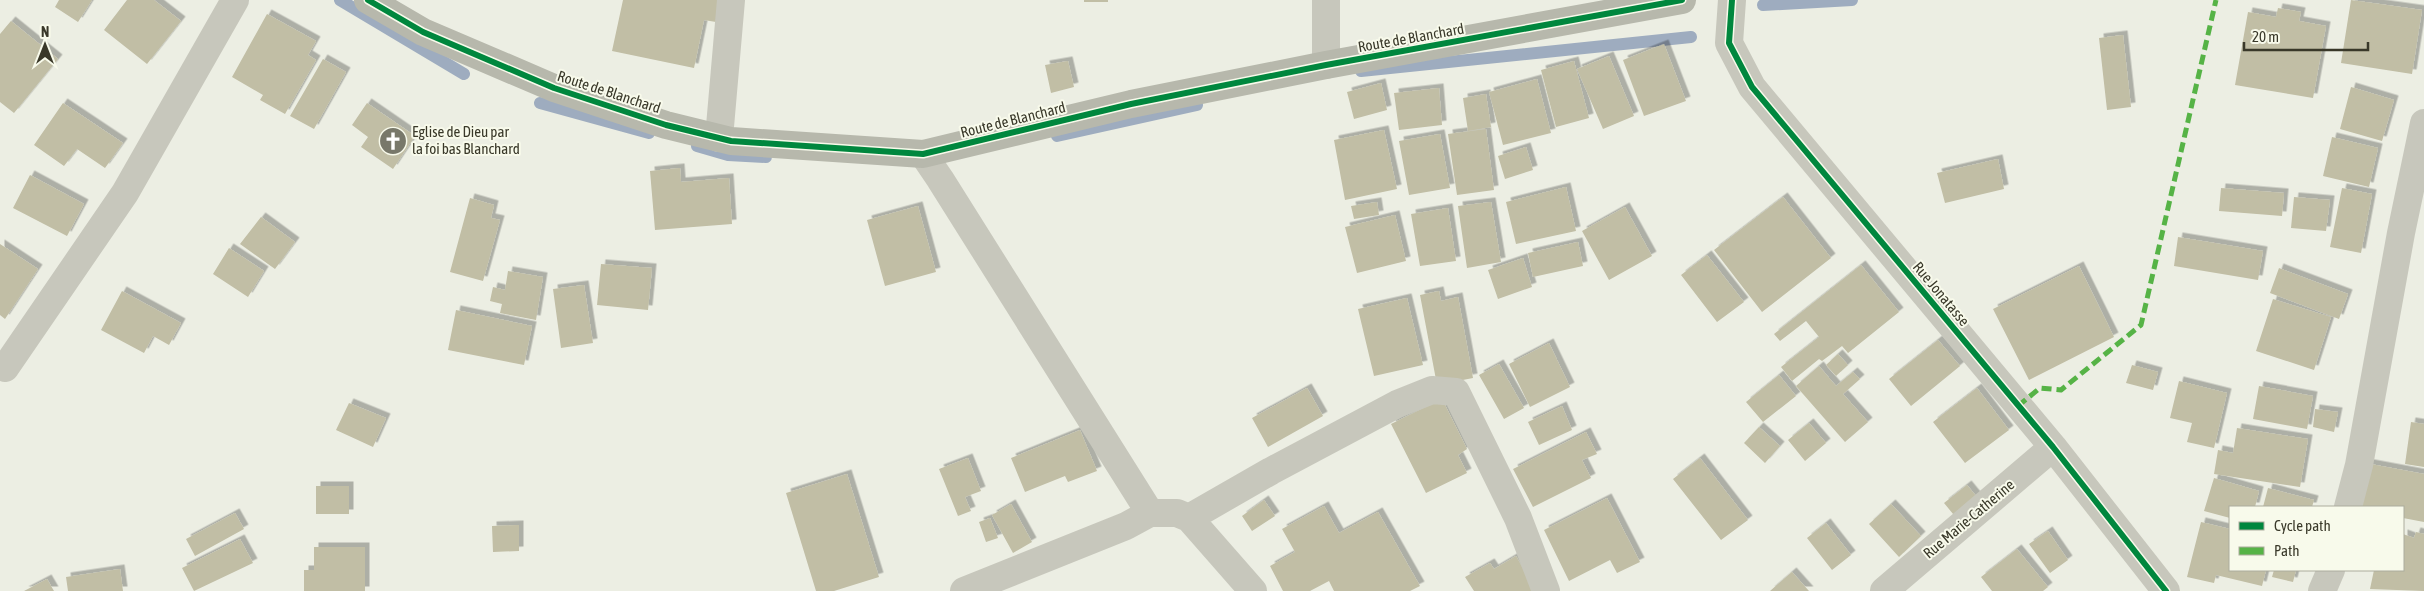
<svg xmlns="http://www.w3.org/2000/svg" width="2424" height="591" viewBox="0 0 2424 591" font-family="'Asap Condensed',sans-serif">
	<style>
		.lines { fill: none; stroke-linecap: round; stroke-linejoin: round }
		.stream { stroke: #9eacbf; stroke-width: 12 }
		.building { fill: #c1bea5; filter: url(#shadow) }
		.street { stroke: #c7c7bc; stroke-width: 28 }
		.secondary { stroke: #b7b8ac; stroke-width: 28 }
		.quiet { stroke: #56b346; stroke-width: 5; stroke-dasharray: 10 5; stroke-linecap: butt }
		.cycleway-casing { stroke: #f8faeb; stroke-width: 9 }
		.cycleway { stroke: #00873e; stroke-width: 6 }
		.labels { text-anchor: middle; stroke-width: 4; stroke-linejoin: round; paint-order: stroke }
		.street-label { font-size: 15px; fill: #393829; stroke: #f8faeb }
		.poi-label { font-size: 15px; fill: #393829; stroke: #f8faeb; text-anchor: start }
	</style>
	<defs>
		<filter id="shadow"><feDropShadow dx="4.5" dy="-4.5" stdDeviation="0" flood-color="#0004"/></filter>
	</defs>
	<rect width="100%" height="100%" fill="#eceee3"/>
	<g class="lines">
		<path class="stream" d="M340 0 464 74
			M1763 5 1852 0
			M1361 71 1691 37
			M540 103 649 133
			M1057 136 1197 105
			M697 146 728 155 766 157"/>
	</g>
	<path class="building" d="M59 0H92L78 22 55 7Z
		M127 0H154L181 21 147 64 104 30Z
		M623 0H724L722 23 704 20 694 68 612 51Z
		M1084 0H1108V2H1084Z
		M2351 0 2422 10 2412 74 2341 63Z
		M2278 8 2301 12 2299 21 2326 26 2313 98 2235 85 2248 12 2276 17Z
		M267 14 316 41 308 55 316 60 285 114 260 100 263 95 232 77Z
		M11 21 58 59 14 113 0 102V34Z
		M2123 35 2131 107 2107 110 2099 38Z
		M1664 44 1686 101 1644 116 1623 60Z
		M1609 56 1634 116 1603 129 1577 69Z
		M323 59 346 72 314 129 290 116Z
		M1068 61 1074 87 1051 93 1045 65Z
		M1574 61 1589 118 1556 127 1541 70Z
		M1537 79 1551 133 1503 145 1489 92Z
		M1381 83 1387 110 1354 119 1347 92Z
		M2351 87 2394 100 2382 141 2340 129Z
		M1439 88 1442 125 1399 130 1394 93Z
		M1486 94 1491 127 1468 131 1463 98Z
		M63 103 123 143 105 168 77 149 64 166 34 145Z
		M367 103 415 136 393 169 361 147 368 137 352 125Z
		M1486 129 1494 190 1457 195 1448 134Z
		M1384 130 1397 189 1345 200 1334 140Z
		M1440 134 1450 188 1409 195 1399 141Z
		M2332 137 2378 148 2369 187 2323 176Z
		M1526 147 1533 170 1505 179 1498 156Z
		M1998 159 2004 189 1945 203 1937 173Z
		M680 168 681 182 729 178 732 224 655 230 650 171Z
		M30 175 84 204 67 236 13 208Z
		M1566 187 1576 231 1516 244 1506 202Z
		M2221 188 2284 193 2282 216 2219 211Z
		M2342 188 2372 194 2361 253 2330 247Z
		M1783 197 1831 258 1762 312 1714 250Z
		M2294 197 2330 200 2326 231 2291 228Z
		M470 198 494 205 491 218 500 220 483 281 450 272Z
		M1377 202 1379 215 1354 219 1351 206Z
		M1491 202 1501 262 1467 268 1458 206Z
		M918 206 936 272 885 286 867 220Z
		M1625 207 1652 256 1609 280 1582 231Z
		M1448 208 1456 261 1420 266 1411 214Z
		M1395 215 1406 261 1357 273 1345 227Z
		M261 217 295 242 275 269 240 244Z
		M2178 237 2263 251 2258 280 2174 266Z
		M1578 242 1583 266 1533 277 1528 253Z
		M0 244 38 269 5 319 0 315Z
		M229 248 264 271 248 297 213 274Z
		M1707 255 1744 302 1717 322 1681 275Z
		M1523 258 1532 287 1498 299 1488 270Z
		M601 264 652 268 648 310 597 305Z
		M1861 265 1899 312 1848 353 1842 346 1822 361 1819 359 1792 381 1781 367 1819 337 1806 321 1780 341 1774 334Z
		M2079 266 2114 337 2029 380 1993 309Z
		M2279 268 2348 294 2339 319 2270 293Z
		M508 271 543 277 536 320 500 313 502 304 490 301 493 287 505 290Z
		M584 285 593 343 561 348 553 289Z
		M122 291 181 323 169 345 153 336 144 353 101 330Z
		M1439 291 1441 301 1458 297 1473 378 1437 385 1420 295Z
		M1407 298 1423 365 1374 376 1358 309Z
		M2273 299 2331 317 2314 370 2256 351Z
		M456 310 532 326 524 365 448 350Z
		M1938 340 1960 366 1911 406 1889 379Z
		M1549 343 1570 387 1530 407 1509 364Z
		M1838 354 1848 365 1836 376 1826 365Z
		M1499 364 1524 408 1504 419 1479 375Z
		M2132 365 2158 372 2153 390 2126 383Z
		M1819 366 1836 386 1853 372 1860 379 1843 394 1868 422 1845 442 1796 386Z
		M1779 375 1796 396 1763 422 1746 402Z
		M2179 381 2227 393 2214 448 2187 442 2192 423 2170 418Z
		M2259 386 2313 396 2307 429 2253 419Z
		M1307 388 1323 416 1268 447 1252 418Z
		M1977 388 2009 430 1965 463 1933 422Z
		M1442 399 1467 449 1458 455 1467 473 1426 493 1391 424Z
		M349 403 386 418 373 447 336 430Z
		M1562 406 1572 430 1539 445 1528 422Z
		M2315 409 2338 412 2334 432 2313 427Z
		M2411 422 2424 424V467L2405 464Z
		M1809 423 1826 443 1805 461 1788 440Z
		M1759 427 1780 446 1765 463 1744 443Z
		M2237 428 2308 439 2300 487 2214 474 2218 450 2233 453Z
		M1080 430 1097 471 1068 482 1065 476 1025 492 1011 458Z
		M1586 432 1597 454 1582 460 1591 478 1533 507 1513 469Z
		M968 458 981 491 965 497 971 511 958 516 939 469Z
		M1700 458 1748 520 1721 540 1673 479Z
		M2365 463 2424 474V522L2403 518V507H2356Z
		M847 474 879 577 834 591H816L786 493Z
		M2214 478 2259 491 2255 507H2230V518L2204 511Z
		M1967 485 1981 502 1958 520 1944 503Z
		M316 486H349V514H316Z
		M2268 488 2314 500 2312 507H2263Z
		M1607 498 1640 562 1617 573 1610 560 1569 581 1544 530Z
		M1264 500 1275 516 1252 531 1242 516Z
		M1011 504 1032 542 1013 553 992 515Z
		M1891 504 1921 536 1899 557 1869 524Z
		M1324 506 1339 533 1378 512 1420 586 1410 591H1334L1329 581 1310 591H1283L1270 566 1295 552 1282 529Z
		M235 513 244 529 195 556 186 539Z
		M990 518 998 538 986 542 979 522Z
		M2201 522 2230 529V570H2266L2262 586 2216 575 2214 583 2187 577Z
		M1826 523 1851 555 1832 570 1807 538Z
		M519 525V551L493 552 492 526Z
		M2048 531 2068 560 2050 573 2029 544Z
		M2416 532 2424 534V591L2370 589 2374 570H2403V534L2414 538Z
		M240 539 253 563 194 591 182 568Z
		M314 547H365V591H304V570H314Z
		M2017 549 2048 587 2043 591H1992L1981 577Z
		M1516 556 1534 589 1531 591H1474L1465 577 1490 563 1494 569Z
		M120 569 123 591H68L66 577Z
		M2274 570H2296L2293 582 2272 577Z
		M1792 572 1809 591H1770Z
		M47 579 54 591H24Z"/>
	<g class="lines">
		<path class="street" d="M1326 0V65
			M1732 0 1729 43 1752 87 2053 447 2166 591
			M719 138 731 0
			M923 154 940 179 1150 513 1126 526 964 591
			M5 368 125 193 235 0
			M2348 507 2359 465 2401 233 2424 123
			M1150 513H1177L1189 518 1253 591
			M1189 518 1271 471 1397 404 1432 390 1456 392 1518 518 1546 591
			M1884 591 2053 447
			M2322 591 2331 570"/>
		<path class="secondary" d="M368 0 423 32 554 88 666 125 731 141 923 154 1131 104 1326 65 1682 0"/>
		<path class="quiet" d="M2018 406 2040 388 2061 390 2141 325 2216 0"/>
		<g class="cycleway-casing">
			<path id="cycleway" d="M368 0 423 32 554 88 666 125 731 141 923 154 1131 104 1326 65 1682 0
				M1732 0 1729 43 1752 87 2053 447 2166 591"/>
		</g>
		<use href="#cycleway" class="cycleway"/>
	</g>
	<defs>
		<g id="church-disc" transform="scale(1.4375)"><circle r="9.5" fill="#78786a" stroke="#f8faeb"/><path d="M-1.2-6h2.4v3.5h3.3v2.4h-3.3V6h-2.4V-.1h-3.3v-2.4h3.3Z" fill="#fff"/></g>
	</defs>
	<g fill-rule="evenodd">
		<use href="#church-disc" x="393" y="141"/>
	</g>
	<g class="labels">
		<g class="street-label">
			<text transform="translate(1411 38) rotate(-10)" y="5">Route de Blanchard</text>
			<text transform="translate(609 92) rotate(18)" y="5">Route de Blanchard</text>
			<text transform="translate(1013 120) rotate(-14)" y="5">Route de Blanchard</text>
			<text transform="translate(1941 294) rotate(50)" y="5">Rue Jonatasse</text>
			<text transform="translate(1969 519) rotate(-40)" y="5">Rue Marie-Catherine</text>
		</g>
		<g class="poi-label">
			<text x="412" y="137">Eglise de Dieu par<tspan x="412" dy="17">la foi bas Blanchard</tspan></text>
		</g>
	</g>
	<rect x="2229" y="506" width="175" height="65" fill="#f8faeb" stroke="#acac9d"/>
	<rect x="2239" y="522" width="25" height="8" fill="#00873e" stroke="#acac9d"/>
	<text x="2274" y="531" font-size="15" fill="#393829">Cycle path</text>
	<rect x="2239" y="547" width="25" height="8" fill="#56b346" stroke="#acac9d"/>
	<text x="2274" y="556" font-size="15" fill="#393829">Path</text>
	<g transform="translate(45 45)" stroke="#f8faeb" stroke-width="4" paint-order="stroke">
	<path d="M0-4L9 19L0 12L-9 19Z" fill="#393829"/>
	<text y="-8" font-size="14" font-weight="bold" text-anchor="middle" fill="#393829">N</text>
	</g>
	<path d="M2244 42v8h124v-8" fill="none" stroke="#393829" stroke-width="2.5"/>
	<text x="2252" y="42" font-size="15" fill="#393829" stroke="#f8faeb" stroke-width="4" paint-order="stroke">20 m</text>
</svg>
